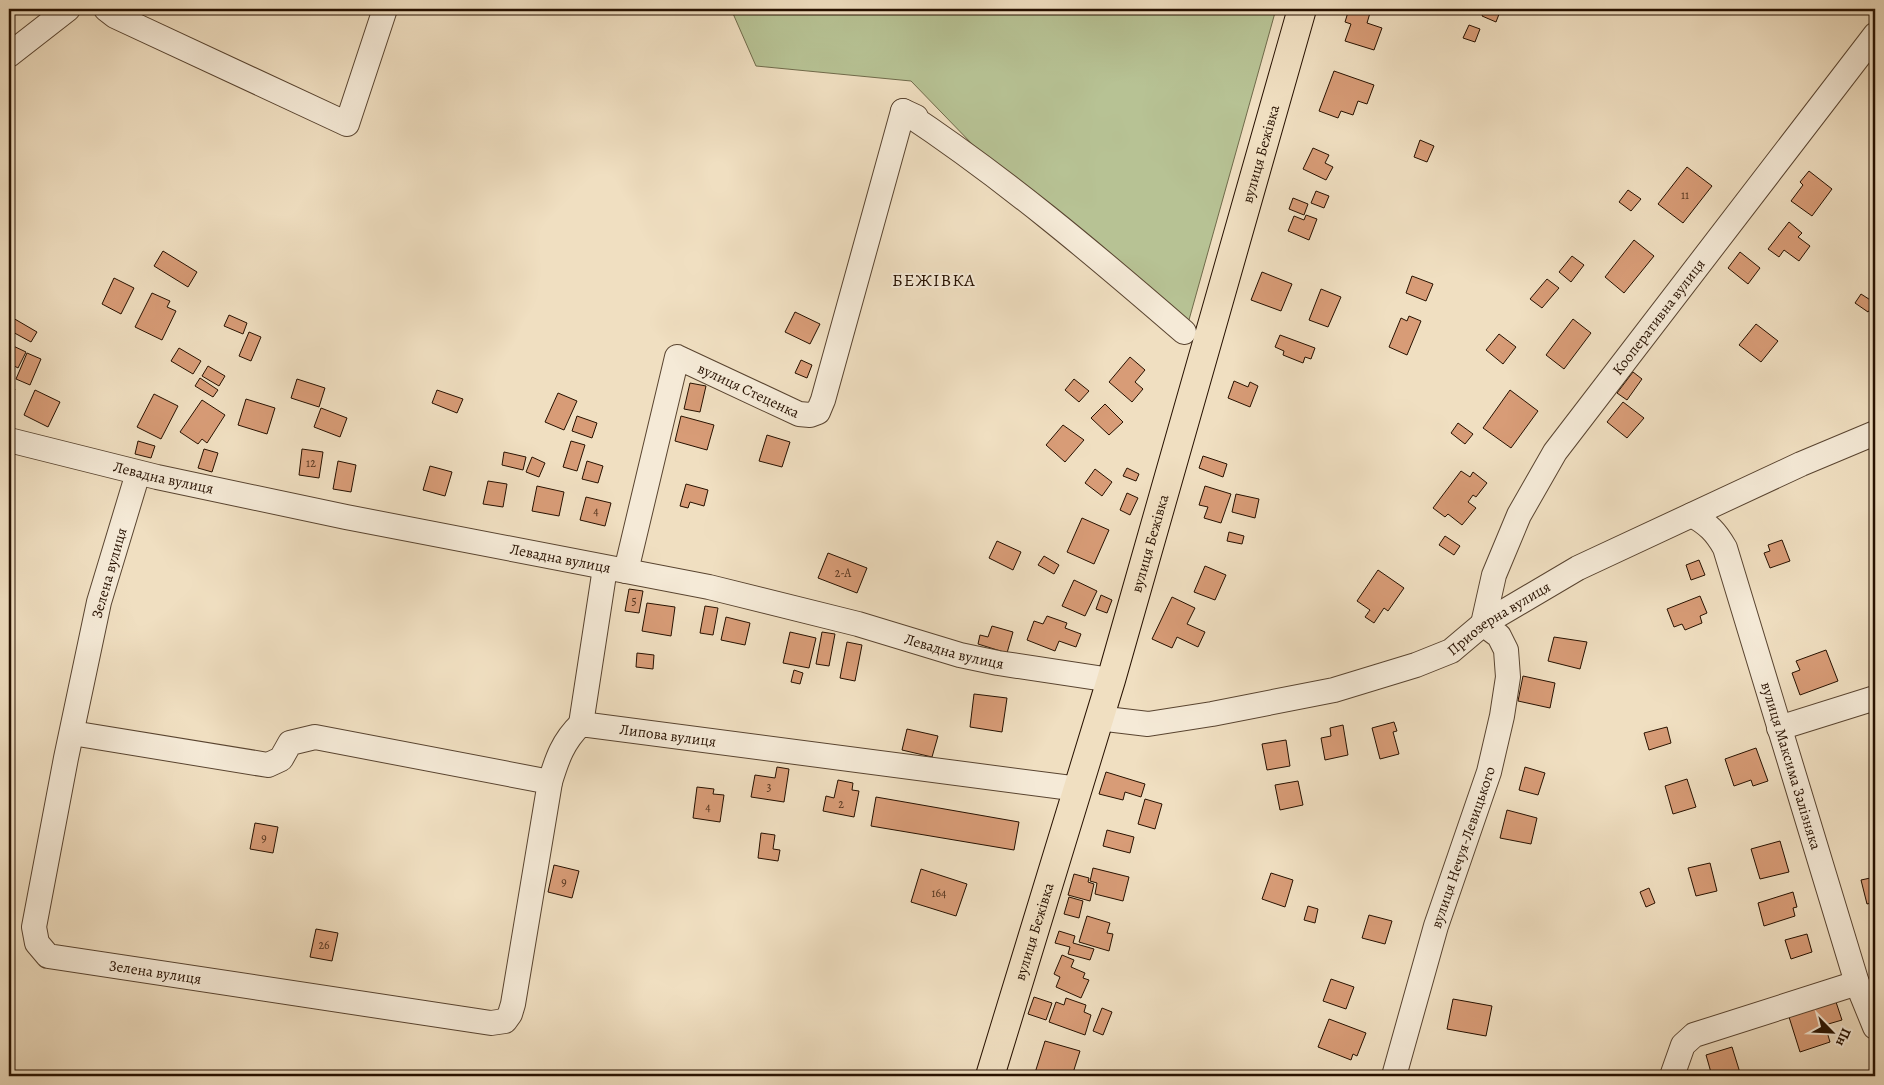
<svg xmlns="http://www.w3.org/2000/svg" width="1884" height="1085" viewBox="0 0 1884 1085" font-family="Alegreya,serif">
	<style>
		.green { fill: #b7c294; stroke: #6f6a4a }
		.building { fill: #d89c77; stroke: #271100 }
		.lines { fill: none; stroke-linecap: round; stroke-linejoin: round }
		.minor-casing { stroke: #594430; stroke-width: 26 }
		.major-casing { stroke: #271100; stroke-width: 30 }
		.minor { stroke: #f5ead7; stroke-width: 24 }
		.major { stroke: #f0dfc1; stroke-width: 28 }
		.labels { text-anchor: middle; stroke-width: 4; stroke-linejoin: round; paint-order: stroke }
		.number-label { font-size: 12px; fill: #53341e }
		.street-label { font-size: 15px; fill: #271100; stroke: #f5ead7 }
		.quarter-label { font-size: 18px; letter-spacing: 1px; fill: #271100; stroke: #f5ead7 }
	</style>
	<rect width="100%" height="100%" fill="#f0dfc1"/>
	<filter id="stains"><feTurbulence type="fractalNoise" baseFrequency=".004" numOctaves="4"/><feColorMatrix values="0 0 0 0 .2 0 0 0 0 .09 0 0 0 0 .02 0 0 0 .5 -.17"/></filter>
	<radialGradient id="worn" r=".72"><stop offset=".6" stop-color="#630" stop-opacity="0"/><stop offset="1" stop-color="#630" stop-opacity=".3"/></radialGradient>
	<path class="green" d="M731 9H1276L1187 327 974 146 911 81 756 66Z"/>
	<path class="building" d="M1349 9 1370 13 1367 23 1382 28 1374 50 1345 41 1351 24 1345 22Z
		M1383 9H1396L1395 13Z
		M1485 9H1501L1496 22 1482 16Z
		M1469 25 1480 29 1475 42 1463 38Z
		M1334 71 1374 85 1367 104 1358 101 1353 115 1341 111 1338 118 1319 111Z
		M1420 140 1434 146 1427 162 1414 157Z
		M1313 148 1329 155 1325 163 1333 167 1326 180 1303 169Z
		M1687 167 1712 186 1683 223 1658 204Z
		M1809 171 1832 189 1812 216 1791 201 1803 185 1800 182Z
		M1628 190 1641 199 1631 211 1619 202Z
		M1316 191 1329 196 1324 208 1311 203Z
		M1293 198 1308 204 1304 215 1289 209Z
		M1306 215 1317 219 1309 240 1288 231 1294 216 1304 220Z
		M1789 222 1802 233 1798 237 1810 246 1799 261 1784 250 1779 257 1768 249Z
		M1634 240 1654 256 1624 293 1605 277Z
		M163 251 197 272 188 287 154 266Z
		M1740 252 1760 268 1748 284 1728 268Z
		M1572 256 1584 265 1571 282 1559 272Z
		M1262 272 1292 284 1281 311 1251 300Z
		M1412 276 1433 284 1426 301 1406 293Z
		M114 278 134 288 121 314 102 304Z
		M1547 279 1559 288 1542 308 1530 299Z
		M1321 289 1341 297 1328 327 1309 320Z
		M152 293 170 301 167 307 176 311 162 340 135 327Z
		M1861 294 1875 303 1868 312 1855 303Z
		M795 312 820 324 810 344 785 332Z
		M229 315 247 323 243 334 224 326Z
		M1409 316 1421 321 1407 355 1389 347 1401 318 1407 321Z
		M13 318 37 332 31 342 9 330Z
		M1573 319 1591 333 1564 369 1546 355Z
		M1756 324 1778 341 1761 362 1739 345Z
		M249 332 261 337 251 361 239 356Z
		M1499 334 1516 347 1503 364 1486 350Z
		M1280 335 1315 348 1311 359 1305 357 1303 363 1283 355 1284 351 1275 347Z
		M9 344 26 352 18 368 9 363Z
		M179 348 201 361 193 374 171 361Z
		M27 353 41 359 30 385 16 379Z
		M1130 357 1145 370 1135 382 1143 389 1132 402 1109 382Z
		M801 360 812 365 807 378 795 373Z
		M208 366 225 376 219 386 202 376Z
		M1633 372 1642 379 1627 400 1617 393Z
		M200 378 218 390 213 397 195 386Z
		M297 379 325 388 319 407 291 398Z
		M1074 379 1089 391 1079 402 1065 390Z
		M1234 381 1248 387 1250 382 1258 386 1250 407 1228 398Z
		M690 383 706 386 700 412 684 409Z
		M9 387 15 389 9 403Z
		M35 390 60 402 48 427 24 415Z
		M437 390 463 399 457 413 432 403Z
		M1510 390 1538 411 1511 448 1483 428Z
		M558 393 577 401 564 430 545 422Z
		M154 394 178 406 161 439 137 427Z
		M246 399 275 408 267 434 238 425Z
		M202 400 225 415 207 443 202 439 198 444 180 432Z
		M1623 402 1644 418 1627 438 1607 422Z
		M1105 404 1123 422 1109 435 1091 418Z
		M321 408 347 418 340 437 314 427Z
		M577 416 597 423 592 438 572 431Z
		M681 416 714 425 707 450 675 441Z
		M1458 423 1473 434 1465 444 1451 433Z
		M1063 425 1084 440 1065 462 1046 445Z
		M767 435 790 442 782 467 759 461Z
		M138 441 155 446 151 458 135 454Z
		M571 441 585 445 577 471 563 467Z
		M204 449 218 453 212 472 198 468Z
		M302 449 323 452 319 478 299 475Z
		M504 452 526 457 523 470 502 465Z
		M1203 456 1227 464 1223 477 1199 468Z
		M532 457 545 463 539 477 526 472Z
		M338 461 356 465 351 492 333 489Z
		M587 461 603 466 598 483 582 479Z
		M430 466 452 472 445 496 423 490Z
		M1127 468 1139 474 1136 481 1123 476Z
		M1095 469 1112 482 1102 496 1085 483Z
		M1461 471 1470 477 1473 472 1487 483 1476 497 1473 495 1468 502 1476 508 1462 525 1448 514 1445 517 1433 508Z
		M488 481 507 484 503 507 483 504Z
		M686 484 708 490 704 506 690 502 688 508 680 506Z
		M537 486 564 492 559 516 532 511Z
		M1205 486 1231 494 1221 523 1204 518 1208 507 1199 505Z
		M1127 493 1138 498 1130 515 1120 510Z
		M1236 494 1259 499 1255 518 1232 512Z
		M586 497 611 503 605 526 580 520Z
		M1082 518 1109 530 1094 564 1067 552Z
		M1229 532 1244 536 1242 544 1227 541Z
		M1445 536 1460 546 1454 555 1439 545Z
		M1782 540 1790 561 1770 568 1764 553 1770 551 1768 545Z
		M997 541 1021 552 1013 570 989 558Z
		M828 553 867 568 857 593 818 578Z
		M1044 556 1059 565 1054 574 1038 565Z
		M1699 560 1705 575 1691 580 1686 565Z
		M1205 566 1226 575 1215 600 1194 592Z
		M1378 570 1404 588 1388 611 1384 608 1374 623 1365 617 1370 610 1357 601Z
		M1074 580 1097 591 1085 616 1062 606Z
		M629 589 643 591 639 613 625 611Z
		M1101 595 1112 600 1107 613 1096 609Z
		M1700 596 1707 613 1700 616 1702 623 1685 630 1682 624 1674 627 1667 609Z
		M1172 597 1195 608 1187 624 1205 632 1198 647 1177 637 1172 648 1152 639Z
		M647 603 675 607 671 636 642 631Z
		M705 606 718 608 713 635 700 633Z
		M1047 616 1067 623 1065 628 1081 634 1076 647 1059 641 1055 651 1027 640 1034 621 1043 624Z
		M726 617 750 623 745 645 721 640Z
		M992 626 1013 632 1007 653 978 644 980 635 988 637Z
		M790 632 816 638 809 668 783 663Z
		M822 632 835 634 829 666 816 664Z
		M1554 637 1587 642 1580 669 1548 661Z
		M847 642 862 645 855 681 840 678Z
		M1826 650 1838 681 1800 695 1792 673 1800 670 1796 661Z
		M637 653 654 655 653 669 636 667Z
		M794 670 803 673 800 684 791 682Z
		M1523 676 1555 683 1550 708 1518 701Z
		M974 694 1007 698 1002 732 970 727Z
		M1394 722 1397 731 1393 732 1399 754 1380 759 1372 728Z
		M1343 725 1348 755 1325 760 1321 738 1331 736 1330 728Z
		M1667 727 1671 743 1649 750 1644 733Z
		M907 729 938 736 932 757 902 750Z
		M1286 740 1290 766 1267 770 1262 744Z
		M1756 748 1768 781 1753 786 1751 780 1734 786 1725 759Z
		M777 767 789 769 784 802 751 797 755 775 775 778Z
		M1525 767 1545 773 1538 795 1519 790Z
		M1106 772 1145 784 1141 797 1125 792 1123 800 1099 794Z
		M1687 779 1696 807 1673 814 1665 786Z
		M838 780 853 783 852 790 859 791 854 817 823 811 826 796 834 798Z
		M1298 781 1303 805 1280 810 1275 785Z
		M697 787 714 789 713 794 724 795 720 822 693 818Z
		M876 797 1019 822 1014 850 871 826Z
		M1145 799 1162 804 1155 829 1138 824Z
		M1507 810 1537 818 1531 844 1500 838Z
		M255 823 278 827 273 853 250 849Z
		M1107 830 1134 837 1130 853 1103 846Z
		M761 833 775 835 773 849 780 850 778 861 758 858Z
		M1780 841 1789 872 1760 879 1751 849Z
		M1710 863 1717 891 1696 896 1688 868Z
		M554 865 579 871 572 898 548 892Z
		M1093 868 1129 877 1123 901 1095 894 1097 883 1090 881Z
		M921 869 967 884 956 916 911 902Z
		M1271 873 1293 880 1285 907 1262 899Z
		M1074 874 1089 878 1088 882 1094 884 1090 901 1068 895Z
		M1875 877V902L1867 904 1861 880Z
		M1649 888 1655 903 1646 907 1640 892Z
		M1793 892 1797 907 1793 908 1795 916 1764 926 1758 903Z
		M1069 897 1083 901 1079 918 1064 914Z
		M1308 906 1318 909 1315 923 1304 920Z
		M1369 915 1392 921 1385 944 1362 938Z
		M1087 916 1110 923 1107 933 1113 934 1109 951 1079 942Z
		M316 929 338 933 332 961 310 957Z
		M1059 931 1075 936 1073 943 1094 949 1090 960 1068 954 1070 947 1055 943Z
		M1807 934 1812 952 1791 959 1785 940Z
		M1062 955 1074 960 1071 967 1085 973 1083 978 1089 980 1081 998 1056 987 1060 977 1054 974Z
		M1331 979 1354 987 1346 1009 1323 1001Z
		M1034 997 1052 1003 1046 1020 1028 1014Z
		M1066 998 1086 1005 1084 1012 1091 1015 1085 1035 1049 1022 1056 1002 1064 1005Z
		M1453 999 1492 1006 1486 1036 1447 1029Z
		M1836 1002 1842 1020 1825 1025 1830 1042 1800 1052 1789 1017Z
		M1102 1008 1112 1012 1103 1035 1093 1031Z
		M1329 1019 1366 1033 1357 1056 1353 1054 1351 1060 1318 1047Z
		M1045 1041 1080 1051 1072 1076H1034Z
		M1732 1047 1741 1076H1712L1706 1055Z"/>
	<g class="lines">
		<g class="minor-casing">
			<g id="minor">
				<path d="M106 9 115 16 347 124 385 9"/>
				<path d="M9 55 68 9"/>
				<path d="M916 117 903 111C1003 177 1094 254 1184 332"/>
				<path id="s1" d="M9 440 157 477 346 517 709 587 858 624 960 655 998 663 1111 680"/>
				<path id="s2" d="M138 473 99 602 66 758 34 927 37 943 48 956 491 1023 505 1021 510 1014 513 1004 550 782C557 759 563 741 581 724L1079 789"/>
				<path id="s3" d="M1692 515C1708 524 1716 532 1725 548L1857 983 1875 1027"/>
				<path id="s4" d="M626 571 677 357 799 414 810 415 818 412 823 400 903 111"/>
				<path id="s5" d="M1483 624 1494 575 1519 515 1555 452 1875 35"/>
				<path id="s6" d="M1098 718 1148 724 1212 714 1334 690 1416 665 1451 651 1483 624 1578 568 1801 464 1875 433"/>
				<path d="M581 724 605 568"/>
				<path d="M1779 728 1875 698"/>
				<path d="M72 733 268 765 281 759 290 743 315 737 550 782"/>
				<path id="s7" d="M1394 1076 1436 926 1489 772 1502 716 1508 677 1506 650 1499 636 1483 624"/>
				<path d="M1672 1076 1683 1045 1694 1035 1857 983"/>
			</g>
		</g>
		<g class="major-casing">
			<g id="major">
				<path id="s8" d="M990 1076 1111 680 1302 9"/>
			</g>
		</g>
		<use href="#minor" class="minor"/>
		<use href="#major" class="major"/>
	</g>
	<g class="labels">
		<g class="number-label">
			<text x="1685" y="199">11</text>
			<text x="311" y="467">12</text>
			<text x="596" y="515">4</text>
			<text x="843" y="577">2-А</text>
			<text x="634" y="605">5</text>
			<text x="769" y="791">3</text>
			<text x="841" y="808">2</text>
			<text x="708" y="811">4</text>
			<text x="264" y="842">9</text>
			<text x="564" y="886">9</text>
			<text x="939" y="897">164</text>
			<text x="324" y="949">26</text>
		</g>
		<g class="street-label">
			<text dy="5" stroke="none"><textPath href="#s8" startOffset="961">вулиця Бежівка</textPath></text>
			<text dy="5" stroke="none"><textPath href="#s5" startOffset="358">Кооперативна вулиця</textPath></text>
			<text dy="5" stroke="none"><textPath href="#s4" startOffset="299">вулиця Стеценка</textPath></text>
			<text dy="5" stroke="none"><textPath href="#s1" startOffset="159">Левадна вулиця</textPath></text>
			<text dy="5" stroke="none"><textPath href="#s8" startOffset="556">вулиця Бежівка</textPath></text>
			<text dy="5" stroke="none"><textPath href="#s1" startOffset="564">Левадна вулиця</textPath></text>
			<text transform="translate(109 573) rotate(-74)" y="5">Зелена вулиця</text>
			<text dy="5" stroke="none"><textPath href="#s6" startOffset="421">Приозерна вулиця</textPath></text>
			<text dy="5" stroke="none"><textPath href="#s1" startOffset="969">Левадна вулиця</textPath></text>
			<text dy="5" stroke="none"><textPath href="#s2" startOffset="1360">Липова вулиця</textPath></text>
			<text dy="5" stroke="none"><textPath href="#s3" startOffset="275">вулиця Максима Залізняка</textPath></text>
			<text dy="5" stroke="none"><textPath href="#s7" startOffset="239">вулиця Нечуя-Левицького</textPath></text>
			<text dy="5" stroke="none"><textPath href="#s8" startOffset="151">вулиця Бежівка</textPath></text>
			<text dy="5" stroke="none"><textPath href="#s2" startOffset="608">Зелена вулиця</textPath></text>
		</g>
		<g class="quarter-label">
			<text x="934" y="286">БЕЖІВКА</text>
		</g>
	</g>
	<rect width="1884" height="1085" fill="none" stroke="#f0dfc1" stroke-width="30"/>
	<rect x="10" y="10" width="1864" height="1065" fill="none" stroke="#271100" stroke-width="2.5"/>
	<rect x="15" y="15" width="1854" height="1055" fill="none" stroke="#271100"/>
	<g transform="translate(1832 1032) rotate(114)" stroke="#f5ead7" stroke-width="4" paint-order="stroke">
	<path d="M0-4L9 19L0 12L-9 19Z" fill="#271100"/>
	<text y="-8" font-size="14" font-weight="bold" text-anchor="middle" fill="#271100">Пн</text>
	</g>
	<rect width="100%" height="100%" filter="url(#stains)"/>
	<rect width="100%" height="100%" fill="url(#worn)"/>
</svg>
